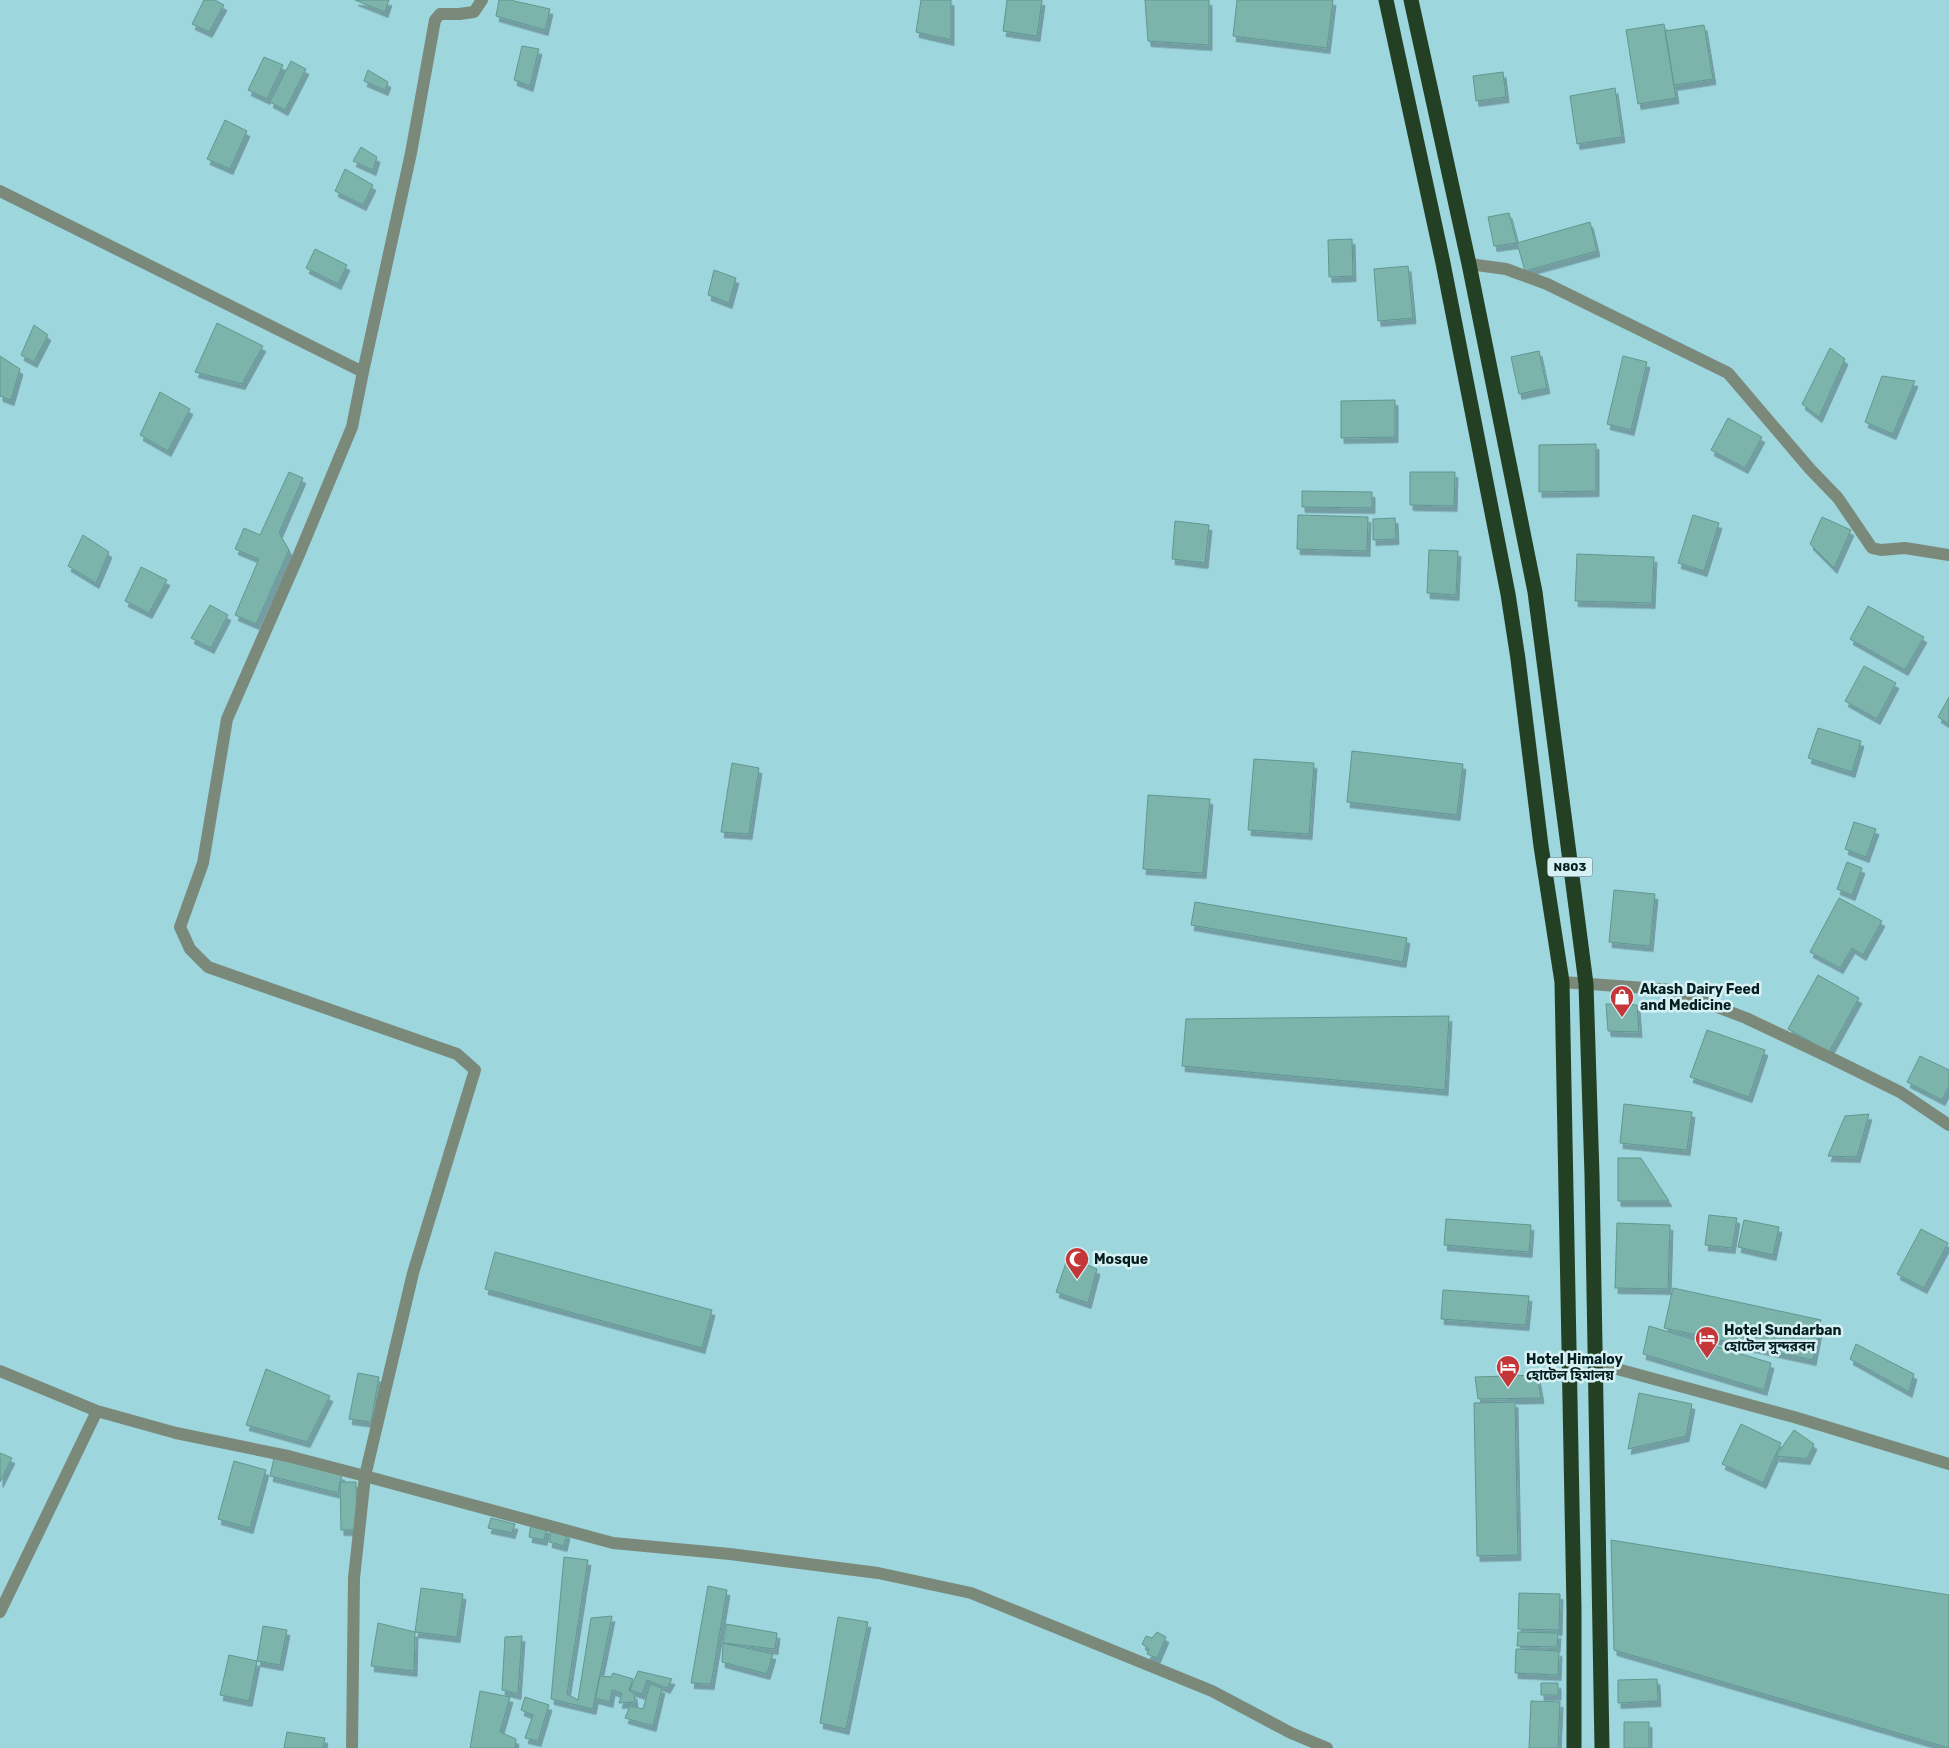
<svg xmlns="http://www.w3.org/2000/svg" width="1949" height="1748" viewBox="0 0 1949 1748" font-family="Rubik,'Noto Sans Bengali',sans-serif">
	<style>
		.building { fill: #7cb4ac; stroke: #609790; filter: url(#shadow) }
		.lines { fill: none; stroke-linecap: round; stroke-linejoin: round }
		.minor { stroke: #7b897b; stroke-width: 12 }
		.highway { stroke: #234024; stroke-width: 15 }
		.labels { text-anchor: middle; stroke-width: 5; stroke-linejoin: round; paint-order: stroke }
		.shield { fill: #d5f1f4; stroke: #445d60; stroke-width: 1 }
		.shield-label { font-size: 12px; font-weight: bold; fill: #061e20 }
		.poi-label { font-size: 14px; font-weight: bold; fill: #061e20; stroke: #d5f1f4; text-anchor: start }
	</style>
	<defs>
		<filter id="shadow"><feDropShadow dx="3" dy="5.5" stdDeviation="0" flood-color="#0004"/></filter>
	</defs>
	<rect width="100%" height="100%" fill="#9dd6dd"/>
	<path class="building" d="M204 0H215L224 5 209 32 192 24Z
		M355 0H389L385 12Z
		M499 0H510L550 9 545 30 496 16Z
		M921 0H951V40L916 32Z
		M1007 0H1042L1037 36 1003 31Z
		M1145 0H1209V45L1148 41Z
		M1237 0H1333L1327 48 1233 36Z
		M1664 24 1676 98 1638 104 1626 30Z
		M1704 25 1713 79 1674 85 1665 31Z
		M522 46 539 49 530 86 514 80Z
		M264 57 283 65 267 99 248 90Z
		M291 61 306 69 285 110 270 102Z
		M368 70 388 82 385 90 364 81Z
		M1503 72 1506 97 1476 101 1473 76Z
		M1615 88 1622 137 1577 144 1570 96Z
		M225 120 247 131 230 169 207 159Z
		M361 147 377 157 373 170 353 161Z
		M345 169 373 185 363 205 335 191Z
		M1509 213 1517 243 1494 246 1488 217Z
		M1590 222 1597 251 1525 271 1517 243Z
		M1352 239 1353 276 1329 277 1328 240Z
		M315 249 347 265 338 284 306 268Z
		M1408 266 1413 318 1378 321 1374 269Z
		M714 270 736 278 729 303 708 295Z
		M217 323 263 346 242 384 195 372Z
		M34 325 48 335 34 362 21 355Z
		M1830 348 1845 359 1819 417 1802 404Z
		M1539 351 1547 388 1519 394 1511 357Z
		M0 356 20 369 11 400 0 396Z
		M1623 356 1647 362 1631 430 1607 424Z
		M1882 376 1915 381 1893 434 1865 422Z
		M160 392 190 409 168 451 140 435Z
		M1395 400V437L1341 438V401Z
		M1728 418 1762 437 1745 468 1711 450Z
		M1596 444V491L1539 492V445Z
		M289 472 303 478 279 533 289 550 256 624 235 615 259 559 235 549 244 528 260 535Z
		M1410 472H1455L1454 506 1410 505Z
		M1302 491 1372 492V508L1302 507Z
		M1298 515 1368 517 1367 551 1297 549Z
		M1693 515 1719 523 1704 571 1678 563Z
		M1822 517 1851 530 1834 568 1810 544Z
		M1395 518 1396 539 1373 540V519Z
		M1175 521 1209 525 1205 563 1172 559Z
		M83 535 109 552 96 583 68 566Z
		M1429 550 1458 551 1456 595 1427 593Z
		M1577 554 1654 557 1652 603 1575 601Z
		M141 567 167 580 149 613 125 601Z
		M210 605 228 615 211 648 191 638Z
		M1868 606 1924 637 1905 670 1850 639Z
		M1864 666 1896 683 1877 719 1845 701Z
		M1949 697V724L1938 717Z
		M1818 728 1861 741 1852 772 1808 758Z
		M1352 751 1463 764 1457 815 1347 802Z
		M1254 759 1314 763 1309 834 1248 830Z
		M732 763 759 768 749 834 721 832Z
		M1148 795 1210 799 1203 873 1143 869Z
		M1854 822 1876 829 1866 857 1845 849Z
		M1847 862 1862 868 1852 895 1837 889Z
		M1614 890 1655 894 1650 946 1609 942Z
		M1839 898 1882 921 1863 955 1852 948 1840 968 1810 952Z
		M1195 902 1407 938 1403 962 1191 925Z
		M1818 975 1859 998 1829 1052 1788 1029Z
		M1606 1004 1637 1005 1639 1032 1608 1031Z
		M1449 1016 1445 1090 1182 1066 1186 1019Z
		M1707 1030 1765 1050 1749 1097 1690 1077Z
		M1920 1056 1949 1070V1086L1942 1100 1907 1082Z
		M1624 1104 1692 1112 1687 1150 1620 1143Z
		M1869 1114 1857 1157 1828 1156 1845 1116Z
		M1618 1158H1641L1669 1201H1618Z
		M1709 1215 1737 1218 1732 1248 1705 1245Z
		M1446 1219 1531 1225 1529 1252 1444 1245Z
		M1744 1220 1779 1227 1773 1255 1738 1247Z
		M1617 1223 1670 1225 1668 1289 1615 1288Z
		M1921 1229 1948 1243 1924 1288 1897 1274Z
		M495 1252 712 1310 702 1348 485 1289Z
		M1068 1257 1097 1269 1088 1303 1056 1292Z
		M1673 1288 1821 1320 1813 1360 1664 1328Z
		M1443 1290 1529 1296 1526 1325 1441 1319Z
		M1649 1326 1771 1363 1764 1390 1643 1354Z
		M1856 1344 1914 1374 1909 1392 1850 1359Z
		M266 1369 330 1396 307 1442 246 1425Z
		M358 1373 379 1377 371 1422 349 1419Z
		M1537 1375 1541 1398 1478 1399 1475 1377Z
		M1639 1393 1692 1404 1686 1436 1628 1449Z
		M1515 1402 1518 1555 1477 1556 1474 1403Z
		M1741 1424 1781 1443 1763 1483 1722 1464Z
		M1794 1430 1814 1444 1807 1459 1776 1456Z
		M0 1453 12 1458 0 1482Z
		M274 1458 342 1475 338 1493 270 1476Z
		M234 1461 266 1470 250 1528 218 1519Z
		M340 1482H356L357 1530H341Z
		M491 1518 515 1524 512 1533 488 1528Z
		M531 1524 547 1528 544 1540 529 1537Z
		M552 1529 567 1533 564 1546 549 1542Z
		M1611 1540 1949 1595V1748L1614 1650Z
		M564 1557 588 1560 567 1694 578 1700 591 1618 612 1616 593 1709 551 1699Z
		M708 1586 727 1590 711 1684 691 1683Z
		M421 1588 463 1594 457 1637 415 1632Z
		M1519 1593 1560 1594 1559 1630 1518 1629Z
		M838 1617 868 1622 846 1729 820 1723Z
		M378 1623 415 1632 414 1671 371 1666Z
		M726 1624 777 1633 775 1649 723 1643Z
		M263 1626 287 1630 280 1665 257 1661Z
		M1157 1632 1166 1637 1157 1658 1147 1654 1149 1649 1142 1644 1146 1636 1152 1638Z
		M1518 1632 1558 1633 1557 1647 1517 1646Z
		M522 1636 518 1694 502 1690 505 1637Z
		M723 1643 773 1654 767 1674 722 1662Z
		M1516 1649 1559 1651 1558 1675 1515 1673Z
		M229 1655 257 1661 249 1701 220 1695Z
		M638 1671 672 1679 667 1688 647 1680 642 1694 630 1690Z
		M613 1673 633 1679 629 1690 634 1694 635 1702 619 1703 622 1693 612 1690 610 1702 595 1698 600 1676 611 1677Z
		M1657 1679 1658 1701 1618 1703V1680Z
		M1541 1683H1558V1695H1541Z
		M650 1684 662 1688 653 1726 625 1718 630 1706 643 1709Z
		M480 1691 510 1697 500 1732 516 1739 515 1748H470Z
		M525 1697 549 1705 538 1741 525 1738 533 1715 521 1710Z
		M1531 1701 1560 1702 1558 1748H1529Z
		M1624 1722H1649V1748H1624Z
		M287 1732 325 1738 323 1748H284Z"/>
	<g class="lines">
		<path class="minor" d="M0 191 363 372 352 427 298 557 227 719 203 863 180 927 190 949 208 967 457 1054 475 1070 413 1273 365 1476 613 1543 730 1554 878 1573 971 1593 1212 1691 1291 1733 1327 1748
			M1469 264 1506 269 1547 284 1728 373 1810 469 1838 498 1872 548 1881 550 1905 548 1949 555
			M363 372 411 153 435 20 440 14H459L474 12 482 0
			M1562 982 1673 990 1746 1018 1835 1060 1900 1092 1949 1125
			M1595 1363 1794 1417 1949 1464
			M0 1371 97 1411 176 1433 288 1456 365 1476 354 1578 352 1748
			M0 1612 97 1411"/>
		<path class="highway" d="M1386 0 1443 263 1508 594 1518 659 1541 846 1562 982 1574 1609V1748
			M1411 0 1469 264 1535 592 1586 984 1592 1175 1602 1748"/>
	</g>
	<defs>
		<g id="shop-pin" transform="scale(1.25)"><path d="M0 17L-7.5 6A9.5 9.5 0 1 1 7.5 6Z" fill="#c53638" stroke="#d5f1f4"/><path d="M-5-2.5h2.3a2.7 3.5 0 0 1 5.4 0H5L5.5 6h-11ZM-1.5-2.5h3a1.5 2.3 0 0 0-3 0Z" fill="#fff"/></g>
		<g id="mosque-pin" transform="scale(1.25)"><path d="M0 17L-7.5 6A9.5 9.5 0 1 1 7.5 6Z" fill="#c53638" stroke="#d5f1f4"/><path d="M3.5-4.9A6 6 0 1 0 3.5 4.9A5 5 0 1 1 3.5-4.9Z" fill="#fff"/></g>
		<g id="hotel-pin" transform="scale(1.25)"><path d="M0 17L-7.5 6A9.5 9.5 0 1 1 7.5 6Z" fill="#c53638" stroke="#d5f1f4"/><path d="M-6-4.5h1.5V1H6V5H4.5V3h-9V5H-6ZM-4 0a1.8 1.8 0 1 1 3.6 0ZM.5 0V-2.5h3Q6-2.5 6 0Z" fill="#fff"/></g>
	</defs>
	<g fill-rule="evenodd">
		<use href="#shop-pin" x="1622" y="997"/>
		<use href="#mosque-pin" x="1077" y="1259"/>
		<use href="#hotel-pin" x="1707" y="1338"/>
		<use href="#hotel-pin" x="1508" y="1367"/>
	</g>
	<g class="labels">
		<rect class="shield" x="1547.5" y="857.5" width="45" height="19" rx="4"/>
		<g class="shield-label">
			<text x="1570" y="871">N803</text>
		</g>
		<g class="poi-label">
			<text x="1640" y="994">Akash Dairy Feed<tspan x="1640" dy="16">and Medicine</tspan></text>
			<text x="1094" y="1264">Mosque</text>
			<text x="1724" y="1335">Hotel Sundarban<tspan x="1724" dy="16">হোটেল সুন্দরবন</tspan></text>
			<text x="1526" y="1364">Hotel Himaloy<tspan x="1526" dy="16">হোটেল হিমালয়</tspan></text>
		</g>
	</g>
</svg>
